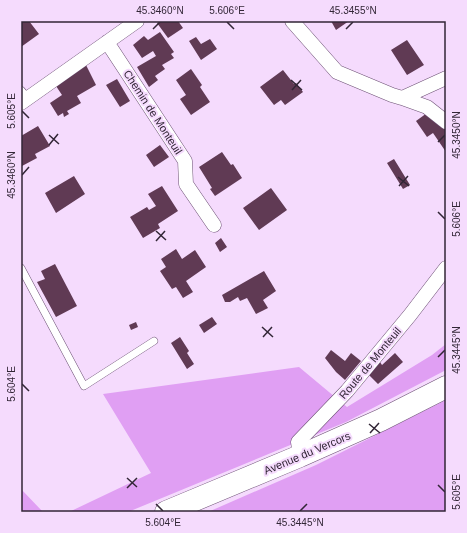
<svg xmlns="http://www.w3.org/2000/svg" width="467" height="533" viewBox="0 0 467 533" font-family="Arial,sans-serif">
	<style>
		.green { fill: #e09ff3 }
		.building { fill: #603a54 }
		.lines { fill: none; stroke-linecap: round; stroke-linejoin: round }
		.lane-casing { stroke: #6d5175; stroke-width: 8 }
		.street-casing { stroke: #6d5175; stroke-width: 15 }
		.primary-casing { stroke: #6d5175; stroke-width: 23 }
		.lane { stroke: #fff; stroke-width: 7 }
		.street { stroke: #fff; stroke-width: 14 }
		.primary { stroke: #fff; stroke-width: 22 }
		.ticks { fill: none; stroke: #322636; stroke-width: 1.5 }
		.labels { text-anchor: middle; stroke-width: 4; stroke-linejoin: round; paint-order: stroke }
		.street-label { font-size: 11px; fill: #322636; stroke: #f5dbfd }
		.neatline { fill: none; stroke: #322636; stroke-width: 1.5 }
		.ticks-label { font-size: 10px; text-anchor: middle; fill: #322636 }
	</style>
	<rect width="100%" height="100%" fill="#f5dbfd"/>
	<path class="green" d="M446 344V370L346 422 128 512H69L151 473 103 394 299 367 347 407 432 355Z
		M446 400V512H208L316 465Z
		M21 489 43 512H21Z"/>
	<path class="building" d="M21 21H29L39 34 21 47Z
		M161 21H178L183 28 168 38 157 23Z
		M331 21H349L336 30Z
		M160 32 174 52 171 54 174 58 162 65 165 69 155 76 158 80 149 87 137 67 156 56 153 51 142 58 133 45 144 36 148 40Z
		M196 37 201 44 210 39 217 49 201 60 189 41Z
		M407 40 424 65 407 75 391 50Z
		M86 65 96 85 77 96 81 103 67 111 69 114 64 117 63 113 58 116 50 103 62 95 56 86Z
		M191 69 202 85 200 87 210 102 191 115 180 99 186 95 176 80Z
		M283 70 294 84 296 83 303 92 285 105 281 100 274 105 260 87Z
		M117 79 130 101 120 107 106 85Z
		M427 113 446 125V152L433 133 427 137 416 121Z
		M38 126 50 146 35 154 37 158 22 166 21 164V136Z
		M160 145 169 157 154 167 146 155Z
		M222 152 231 165 233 164 242 178 215 196 210 189 212 188 199 167Z
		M394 159 410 185 403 189 387 163Z
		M74 176 85 194 56 213 45 193Z
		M162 186 178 211 158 224 160 228 143 238 130 217 147 207 149 210 156 206 148 194Z
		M271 188 287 210 259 230 243 208Z
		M221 238 227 247 220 252 215 243Z
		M176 249 182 259 195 250 206 267 186 281 193 292 183 298 176 287 172 289 160 271 166 267 161 259Z
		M55 264 77 306 56 317 37 282 45 279 41 271Z
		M264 271 276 291 263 300 268 308 256 314 247 298 240 301 238 297 230 302H225L222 295Z
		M212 317 217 324 204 333 199 325Z
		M136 322 138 327 131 330 129 325Z
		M180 337 189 351 187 353 194 364 187 369 171 343Z
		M331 350 345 361 351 353 361 361 345 380 336 372 325 358Z
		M395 353 403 362 378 384 369 375 380 362 382 365Z"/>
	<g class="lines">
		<g class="lane-casing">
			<path id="lane" d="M21 90 28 98
				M21 268 84 386 154 341"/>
		</g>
		<g class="street-casing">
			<path id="street" d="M292 21 337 72 392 95 402 98 427 107 446 122
				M107 42 185 161 186 184 214 225
				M402 98 446 78
				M21 103 137 21
				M300 456 298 442 347 391 410 315 446 268"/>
		</g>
		<g class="primary-casing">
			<path id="primary" d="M166 512 300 456 381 420 446 387"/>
		</g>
		<use href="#lane" class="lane"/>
		<use href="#street" class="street"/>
		<use href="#primary" class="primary"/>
	</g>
	<path class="ticks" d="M227 22 234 29M153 29 160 22M346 29 353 22M291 80 302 90M292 90 301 80M22 111 29 118M49 135 59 144M438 142 445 135M49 145 58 134M22 175 29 167M398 177 409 186M399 186 408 176M438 212 445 219M156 231 166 240M156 241 165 231M262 327 273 337M263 337 272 327M438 357 445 350M22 384 29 391M369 424 380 433M370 433 379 423M127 478 137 487M438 485 445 492M127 488 137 478M156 504 163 511M300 511 307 504"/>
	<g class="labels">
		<g class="street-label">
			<text transform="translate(153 112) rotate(57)" y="4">Chemin de Monteuil</text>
			<text transform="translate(370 363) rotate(-50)" y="4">Route de Monteuil</text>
			<text transform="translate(307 453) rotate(-23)" y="4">Avenue du Vercors</text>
		</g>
	</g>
	<rect width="467" height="533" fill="none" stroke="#f5dbfd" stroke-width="44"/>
	<rect x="22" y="22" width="423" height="489" class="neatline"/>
	<g class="ticks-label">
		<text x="160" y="14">45.3460°N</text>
		<text x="227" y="14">5.606°E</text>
		<text x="353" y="14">45.3455°N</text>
		<text transform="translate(11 111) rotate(-90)" y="4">5.605°E</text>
		<text transform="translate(456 135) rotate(-90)" y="4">45.3450°N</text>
		<text transform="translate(11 175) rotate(-90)" y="4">45.3460°N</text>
		<text transform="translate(456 219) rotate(-90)" y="4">5.606°E</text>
		<text transform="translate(456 350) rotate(-90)" y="4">45.3445°N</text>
		<text transform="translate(11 384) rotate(-90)" y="4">5.604°E</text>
		<text transform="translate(456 492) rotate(-90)" y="4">5.605°E</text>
		<text x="163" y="526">5.604°E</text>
		<text x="300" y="526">45.3445°N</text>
	</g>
</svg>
